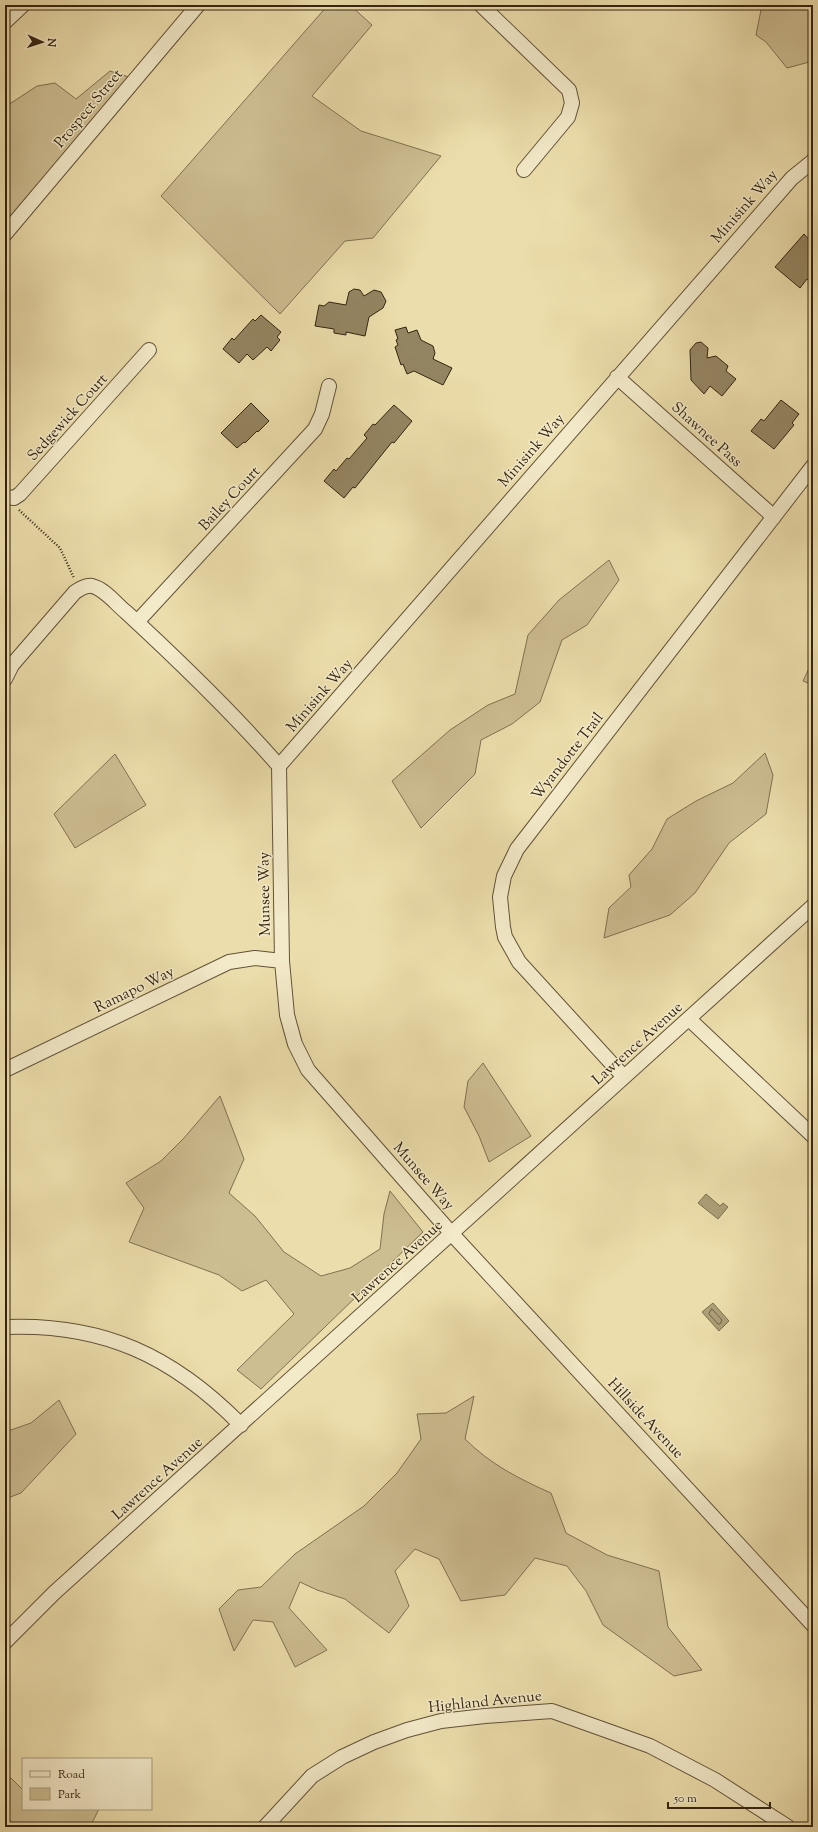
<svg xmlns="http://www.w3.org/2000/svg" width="818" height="1832" viewBox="0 0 818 1832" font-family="'Sorts Mill Goudy',serif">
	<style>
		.green { fill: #cdbe92; stroke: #807152 }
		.water { fill: #ad9f77; stroke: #7d6e4e }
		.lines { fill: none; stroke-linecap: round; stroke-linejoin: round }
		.shore { stroke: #706244; stroke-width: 1 }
		.building { fill: #948562; stroke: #342411 }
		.minor-casing { stroke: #625238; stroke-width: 16 }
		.path { stroke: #342411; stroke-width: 2.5; stroke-dasharray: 1 2; stroke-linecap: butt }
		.minor { stroke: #f3eac9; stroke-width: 14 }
		.labels { text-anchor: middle; stroke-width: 3; stroke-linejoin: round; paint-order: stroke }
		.street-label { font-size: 15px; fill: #342411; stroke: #f3eac9 }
	</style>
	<rect width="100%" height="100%" fill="#ecdeac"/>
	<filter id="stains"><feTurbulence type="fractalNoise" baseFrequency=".005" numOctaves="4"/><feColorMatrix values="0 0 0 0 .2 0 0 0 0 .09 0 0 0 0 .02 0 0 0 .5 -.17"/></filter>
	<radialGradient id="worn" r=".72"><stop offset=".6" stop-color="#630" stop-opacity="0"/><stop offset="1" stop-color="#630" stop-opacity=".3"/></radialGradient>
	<path class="green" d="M328 5H350L372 25 312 96 361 131 441 156 373 238 345 241 280 314 161 196Z
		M762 5H813V61L787 68 766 42 756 35Z
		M110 71 129 77 5 222V107L37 86 55 83 76 99Z
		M609 560 619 580 587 625 562 640 540 702 512 724 481 740 475 774 421 828 392 781 450 730 488 705 515 694 528 635 559 600Z
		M813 660V685L803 681Z
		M765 753 773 775 766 814 729 843 695 893 670 915 604 938 609 908 631 887 629 875 652 849 667 819 696 801 733 783Z
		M115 754 146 805 75 848 54 814Z
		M483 1063 531 1136 489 1162 479 1136 464 1107 468 1081Z
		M220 1096 244 1159 229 1193 255 1216 284 1252 321 1276 350 1268 380 1249 384 1214 390 1191 423 1232 261 1389 237 1370 294 1314 266 1280 242 1291 219 1275 129 1242 144 1208 126 1183 161 1161 184 1138Z
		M474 1396 465 1439C490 1464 519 1479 551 1493L566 1533 607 1555 659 1571 668 1627 702 1670 674 1676 603 1625 586 1591 567 1566 535 1558 505 1595 461 1601 439 1559 415 1549 395 1571 409 1606 389 1633 345 1599 317 1590 300 1582 289 1608 327 1650 295 1667 273 1622 253 1620 234 1651 219 1609 238 1590 261 1587 295 1554 364 1506 397 1473 421 1439 417 1414 446 1413Z
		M59 1400 76 1434 21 1493 5 1499V1432L31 1423Z
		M11 1778 23 1790V1809H99L90 1827H5V1782Z"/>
	<path class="water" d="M706 1194 720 1206 723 1203 728 1207 718 1219 698 1203Z
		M713 1303 729 1321 719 1331 702 1312Z"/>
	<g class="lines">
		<path class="shore" d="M712 1309 722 1320 720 1324H718L709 1314Z"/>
	</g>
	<path class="building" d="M804 234 813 244V283L807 279 800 288 775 267Z
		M354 289 360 290 364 296 374 290 381 292 386 301 383 308 369 317 365 336 346 332V335L334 333V329L315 326 319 305 324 306 329 302 346 305 349 292Z
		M261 315 281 332 277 337 280 340 271 351 267 347 253 360 247 354 239 363 223 349 232 338 234 340 253 319 255 321Z
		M406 327 408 333 417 330 421 340 433 346 435 353 433 359 452 368 443 385 414 371 407 374 403 364 401 365 395 347 398 345 396 340 398 339 395 330Z
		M701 342 708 348 707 358 716 356 728 366 726 371 736 379 722 396 710 386 704 394 691 380 690 350 696 343Z
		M781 400 799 414 792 423 794 425 774 449 751 431 761 419 764 421Z
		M251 403 269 421 258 432 257 431 245 443 244 442 237 448 221 433Z
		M394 405 412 421 394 443 392 442 355 488 353 487 344 498 324 481 334 469 336 471 347 458 349 459 367 438 364 435 373 424 375 425Z"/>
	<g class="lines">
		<g class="minor-casing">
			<path id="minor" d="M481 5 569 90 572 103 568 117 524 170
				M5 22 23 5
				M5 234 198 5
				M617 377 774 517
				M5 497 14 498 20 494 149 350
				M137 622 315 429 322 414 329 386
				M5 679 12 665 75 592C80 589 86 585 92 586 105 589 116 604 126 612 178 660 233 713 279 766L282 961 287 1015 295 1044 308 1070 452 1234 813 1625
				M279 766 792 178 813 161
				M689 1019 813 1136
				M5 1070 229 962 255 958 282 961
				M624 1077 519 962 505 937 503 927 500 897 504 876 517 849 813 466
				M5 1327C103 1323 173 1356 241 1425
				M5 1642 54 1593 813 906
				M265 1827 312 1776 342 1757 374 1742 407 1730 441 1721 485 1716 552 1711 650 1746 715 1780 788 1827"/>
		</g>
		<path class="path" d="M19 510 60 548 74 578"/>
		<use href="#minor" class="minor"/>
	</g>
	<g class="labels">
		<g class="street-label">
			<text transform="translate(88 108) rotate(-50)" y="5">Prospect Street</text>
			<text transform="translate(744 206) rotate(-49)" y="5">Minisink Way</text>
			<text transform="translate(67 417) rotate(-48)" y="5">Sedgewick Court</text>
			<text transform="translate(707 434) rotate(42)" y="5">Shawnee Pass</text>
			<text transform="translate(531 450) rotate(-49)" y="5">Minisink Way</text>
			<text transform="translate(229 498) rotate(-47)" y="5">Bailey Court</text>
			<text transform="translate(319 695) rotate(-49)" y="5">Minisink Way</text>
			<text transform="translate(567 756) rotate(-52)" y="5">Wyandotte Trail</text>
			<text transform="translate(264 894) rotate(-91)" y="5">Munsee Way</text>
			<text transform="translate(134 989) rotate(-26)" y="5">Ramapo Way</text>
			<text transform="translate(637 1043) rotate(-42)" y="5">Lawrence Avenue</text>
			<text transform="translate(424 1176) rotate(49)" y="5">Munsee Way</text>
			<text transform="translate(397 1261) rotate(-42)" y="5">Lawrence Avenue</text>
			<text transform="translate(646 1418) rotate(47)" y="5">Hillside Avenue</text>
			<text transform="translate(157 1478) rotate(-42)" y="5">Lawrence Avenue</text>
			<text transform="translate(485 1701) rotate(-6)" y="5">Highland Avenue</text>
		</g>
	</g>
	<rect width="818" height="1832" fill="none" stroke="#ecdeac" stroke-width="20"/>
	<rect x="6" y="6" width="806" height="1820" fill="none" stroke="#342411" stroke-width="2"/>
	<rect x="10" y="10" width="798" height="1812" fill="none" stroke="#342411"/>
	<rect x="22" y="1758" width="130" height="52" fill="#f3eac9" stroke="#a79b7f"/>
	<rect x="30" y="1771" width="20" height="6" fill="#f3eac9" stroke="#a79b7f"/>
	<text x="58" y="1778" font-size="12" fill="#342411">Road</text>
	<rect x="30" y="1788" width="20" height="12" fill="#cdbe92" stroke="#a79b7f"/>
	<text x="58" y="1798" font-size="12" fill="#342411">Park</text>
	<g transform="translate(42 42) rotate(93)" stroke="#f3eac9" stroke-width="3" paint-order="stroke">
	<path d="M0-3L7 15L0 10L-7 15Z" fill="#342411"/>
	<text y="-6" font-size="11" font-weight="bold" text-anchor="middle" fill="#342411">N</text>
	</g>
	<path d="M668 1802v6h102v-6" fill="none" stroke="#342411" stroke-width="2"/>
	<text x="674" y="1802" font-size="12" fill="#342411" stroke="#f3eac9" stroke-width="3" paint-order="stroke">50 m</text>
	<rect width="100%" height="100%" filter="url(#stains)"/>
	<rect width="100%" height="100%" fill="url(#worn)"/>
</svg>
